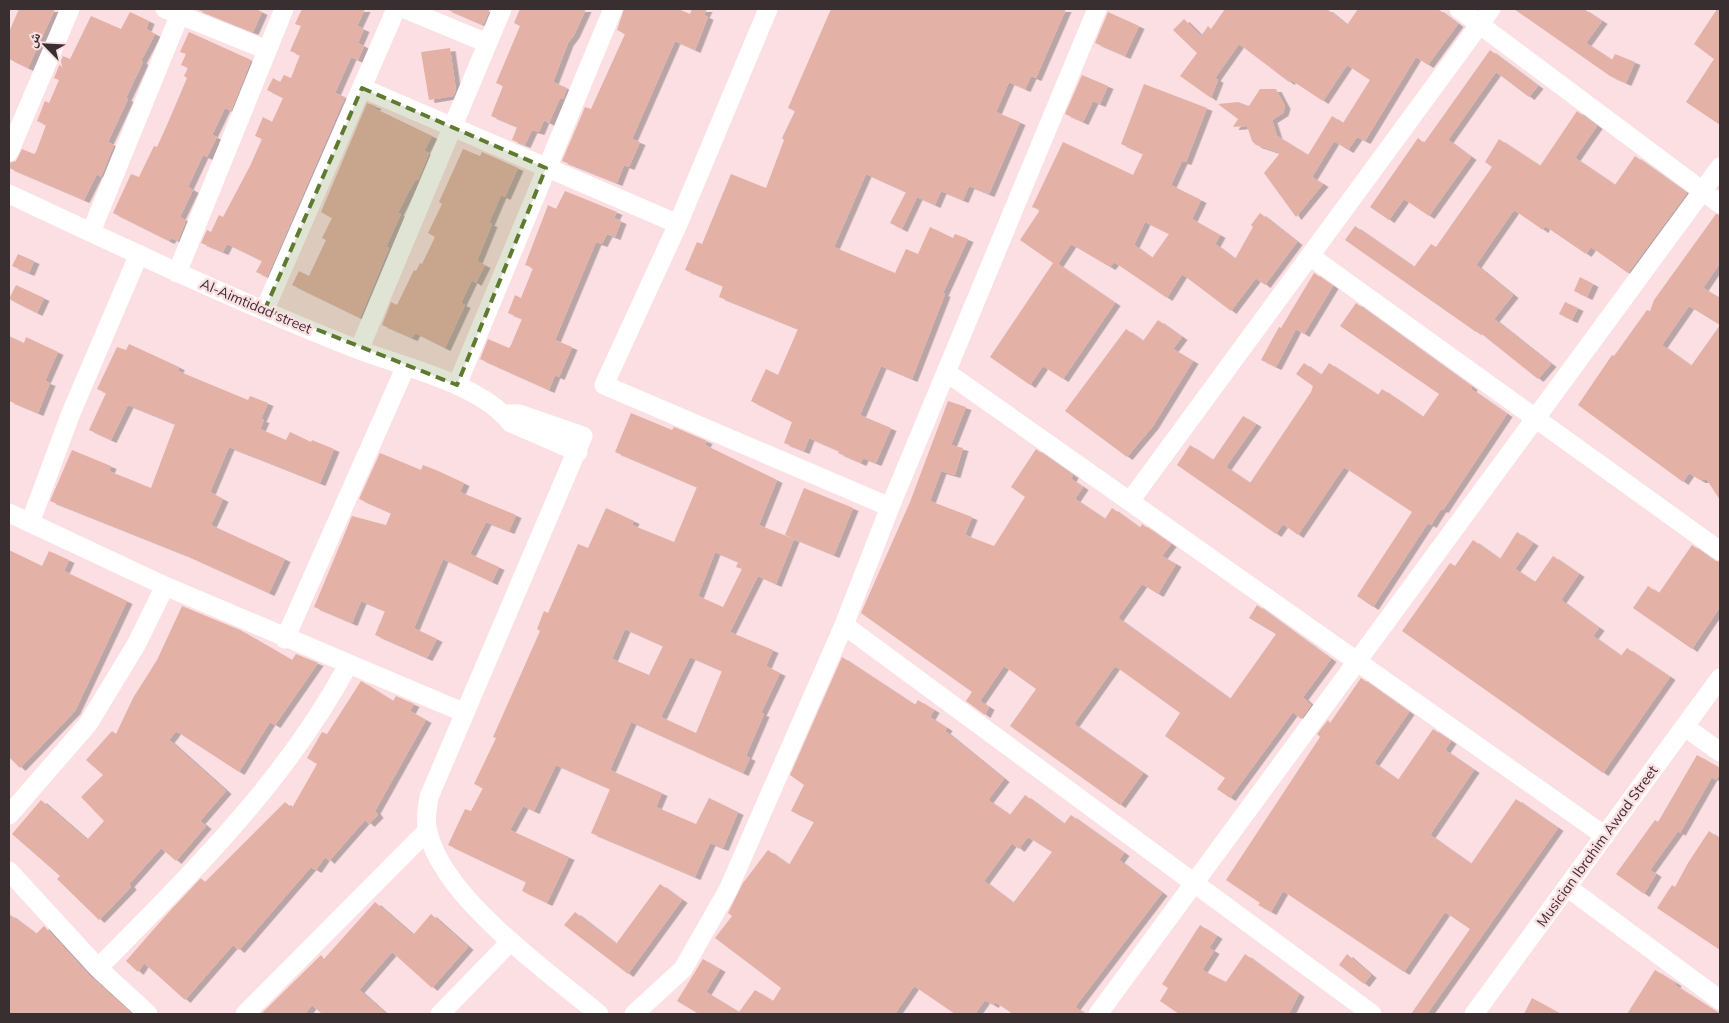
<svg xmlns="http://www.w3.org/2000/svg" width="1729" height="1023" viewBox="0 0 1729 1023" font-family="Mulish,'Noto Naskh Arabic',sans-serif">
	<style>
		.building { fill: #e3b1a6; fill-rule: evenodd; filter: url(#shadow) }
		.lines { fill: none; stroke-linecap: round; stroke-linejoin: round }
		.minor { stroke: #fff; stroke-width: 19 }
		.marked { fill: #5e7a2e; fill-opacity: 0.2; stroke: #5e7a2e; stroke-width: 4; stroke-dasharray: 10 6; stroke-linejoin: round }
		.labels { text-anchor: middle; stroke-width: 5; stroke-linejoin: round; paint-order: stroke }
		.street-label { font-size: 14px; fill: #392e30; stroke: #fcdfe2 }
	</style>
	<defs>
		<filter id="shadow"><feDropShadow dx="5.5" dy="3" stdDeviation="0" flood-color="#0004"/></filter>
	</defs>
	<rect width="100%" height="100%" fill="#fcdfe2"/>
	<path class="building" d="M19 9H55L28 68 9 59V32Z
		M196 9H256L262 12 253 32Z
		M302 9H365L357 26 364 29 358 43 364 46 358 60 351 57 335 93 345 97 267 277 256 272 262 261 227 244 223 252 201 243 207 230 211 232 219 215 223 217 250 166 262 139 255 136 263 117 272 122 283 98 267 90 273 78 280 82 284 75 291 78 300 55 290 51 301 26 295 24Z
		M446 9H490L483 25Z
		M520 9H586L574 35 568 43 553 82 567 88 563 99 560 98 549 123 544 120 539 132 532 130 525 145 512 140 517 127 491 116 503 86 496 83 520 26 514 23Z
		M624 9H678L690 14 692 9H707L704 15 708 17 695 50 675 41 632 139 640 142 629 167 624 165 617 183 562 161 585 107 591 109 625 34 617 30Z
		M831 9H1066L1036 78 1031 76 1025 89 1009 82 996 112 1020 122 989 194 969 186 963 200 941 191 935 205 917 197 902 229 890 223 906 192 866 174 834 247 895 273 906 249 918 254 930 227 953 238 955 234 968 239 943 293 945 294 912 379 881 366 860 415 891 428 876 463 863 458 861 463 838 453 839 451 809 438 804 451 784 443 792 422 751 401 766 369 778 375 798 329 719 297 723 286 685 270 697 242 702 244 731 174 766 188 784 140 782 138 795 111 788 108Z
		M1225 9H1327L1347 25 1358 9H1438L1458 24 1428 65 1416 57 1365 141 1357 137 1348 150 1334 141 1312 177 1323 184 1296 217 1264 173 1280 153 1256 145 1252 141 1247 126 1233 127 1238 119 1218 104 1238 102 1249 106 1260 89H1276L1285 106 1283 113 1272 120 1277 136 1308 155 1332 116 1343 123 1370 80 1347 65 1323 101 1291 80 1289 82 1239 44 1215 78 1218 80 1211 98 1180 76 1197 53 1173 30 1184 19 1201 36 1208 26 1211 29Z
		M1514 9H1584L1602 21 1586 43 1612 60 1615 54 1635 62 1626 83 1610 76Z
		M1717 9H1720V125L1686 102 1714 59 1694 44Z
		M130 12 149 21 146 29 155 34 141 61 143 62 126 98 128 99 108 142 114 145 101 177 97 174 84 200 9 168V163L16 161 22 149 34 154 36 152 46 125 37 121 45 101 49 103 59 80 54 78 63 56 70 59 91 16 121 29Z
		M1108 12 1139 26 1125 56 1095 43Z
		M189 32 251 60 231 111 225 108 212 135 217 137 207 157 203 155 188 187 193 190 180 217 186 220 178 241 171 238 169 241 113 213 131 174 139 177 154 146 157 147 167 125 187 78 184 76 188 68 181 65 186 54 180 52Z
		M450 48 456 90 453 96 429 100 421 52Z
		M1490 50 1538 86 1529 97 1496 72 1448 140 1471 157 1429 216 1404 199 1389 220 1370 207 1418 138 1424 143Z
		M1082 75 1108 86 1100 104 1093 101 1083 122 1065 114Z
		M1144 84 1207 108 1186 162 1182 161 1171 185 1201 200 1192 219 1220 235 1215 244 1235 259 1253 227 1251 225 1260 213 1297 242 1265 285 1256 278 1231 311 1182 274 1167 298 1114 262 1110 267 1071 244 1058 264 1115 303 1063 379 1043 366 1030 385 990 357 1053 263 1020 240 1040 210 1032 207 1063 142 1133 175 1143 154 1121 144ZM1145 222 1169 234 1152 258 1134 245Z
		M367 103 376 106 374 108 432 136 424 151 429 153 418 180 416 179 409 191 398 213 401 214 386 247 389 248 360 318 292 285 299 271 309 276 326 240 322 238 332 218 321 212Z
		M1577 111 1597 126 1575 158 1615 185 1635 156 1687 193 1628 273 1591 247 1586 254 1545 226 1543 230 1514 210 1476 265 1513 295 1494 319 1551 364 1538 379 1478 331 1476 332 1345 240 1355 226 1414 267 1431 244 1436 247 1492 167 1485 162 1499 139 1540 166Z
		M463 149 480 156 482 152 518 168 505 197 501 195 489 223 492 224 477 261 485 265 476 283 472 280 461 303 465 305 445 348 415 333 412 338 382 325 391 302 397 305 414 270 416 271 420 263 422 264 435 237 428 233 442 204 439 202Z
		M565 191 617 212 614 218 621 221 615 237 607 234 602 244 596 242 555 340 572 347 559 377 555 375 549 390 480 359 488 339 509 348 511 345 522 319 508 313 515 295 521 298 533 268 525 265 548 205 556 209Z
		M1716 214 1720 215V263L1703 288 1720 298V500L1707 480H1700L1689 473 1683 482 1578 405 1612 355 1614 356 1647 310 1650 311 1654 300ZM1689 306 1720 325 1691 366 1662 345Z
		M18 254 34 261 29 273 12 266Z
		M1314 273 1333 286 1304 334 1296 329 1276 367 1261 360 1279 327 1281 328Z
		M1580 277 1593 284 1587 297 1574 291Z
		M16 285 44 298 37 313 9 299Z
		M1565 302 1578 308 1572 320 1559 314Z
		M1356 303 1472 387 1471 389 1507 414 1443 510 1441 509 1431 525 1428 523 1373 607 1357 596 1412 512 1344 467 1298 535 1283 524 1276 534 1177 465 1190 445 1213 460 1243 416 1256 424 1226 467 1250 483 1311 392 1313 386 1296 374 1304 363 1321 375 1329 363 1378 395 1382 389 1423 417 1439 394 1340 326Z
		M1158 320 1182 337 1173 349 1193 361 1153 426 1127 457 1065 411 1126 329 1143 341Z
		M9 336 24 343 26 337 58 352 45 381 50 383 38 413 9 401Z
		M129 344 179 367 178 371 248 400 250 396 268 403 261 419 264 420 260 429 286 440 290 432 311 442 312 440 334 449 320 483 229 447 210 492 223 499 211 525 285 559 269 593 183 554 50 501 72 450 111 466 109 471 151 488 175 424 128 405 111 440 89 430 106 393 97 389 117 347 126 350Z
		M948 401 966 407 951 445 963 448 955 475 941 471 930 501 972 517 965 535 994 546 1025 497 1011 487 1036 449 1073 475 1071 479 1083 487 1075 499 1105 519 1112 508 1140 528 1142 524 1171 544 1162 556 1176 564 1158 594 1142 584 1118 618 1230 699 1276 634 1249 618 1257 605 1331 659 1303 697 1311 705 1301 719 1293 712 1230 798 1217 789 1225 778 1165 736 1180 713 1115 666 1074 724 1143 773 1120 805 1010 726 1036 689 1004 666 980 701 989 707 985 715 966 701 972 692 861 613 910 502Z
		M631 413 672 430 674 427 707 441 705 445 777 480 759 525 794 539 776 584 758 576 730 632 773 650 766 666 780 673 761 713 764 714 746 756 750 758 743 773 631 722 610 770 662 793 656 807 696 824 709 798 738 812 723 848 710 843 695 877 591 833 610 789 556 765 534 811 523 806 510 830 569 857 547 903 522 891 526 882 448 845 465 809 471 811 483 788 474 784 496 738 493 737 540 631 537 629 544 611 548 613 578 544 588 548 606 508 634 521 632 525 674 542 697 487 615 452ZM715 552 738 562 736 567 742 569 723 607 698 596ZM625 629 663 646 649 675 612 659ZM690 657 722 671 696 733 661 717Z
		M380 453 421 470 423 465 436 470 464 483 460 492 516 515 509 531 486 522 470 554 499 567 492 582 443 559 414 628 437 639 427 658 375 635 385 611 361 601 352 623 314 607 352 516 386 525 391 513 359 499Z
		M804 488 853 508 834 555 785 535Z
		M1517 532 1533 543 1515 569 1535 582 1553 556 1579 574 1561 600 1599 628 1593 636 1621 656 1627 648 1670 677 1603 773 1402 631 1450 563 1455 566 1473 540 1500 559Z
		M1692 545 1713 560 1720 562V607L1692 649 1633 608 1648 586 1659 593Z
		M9 550 42 566 49 551 69 560 64 571 127 601 75 711 20 768 9 757Z
		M182 606 240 630 292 660 296 654 318 663 275 725 270 722 239 772 176 731 169 740 226 791 200 821 206 826 176 861 161 848 129 884 131 887 99 920 57 879 60 876 12 834 41 800 87 840 104 821 81 797 103 775 86 760 112 731 116 734 133 698 157 660Z
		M842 657 915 705 918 700 934 710 930 717 947 728 945 731 1004 779 988 800 1010 815 1025 795 1064 824 1071 815 1124 853 1119 860 1162 893 1075 1007 1085 1014H1013L995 1002 993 1005 985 1000 975 1014H955L914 986 895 1014H699L677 1001 703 959 720 969 706 992 739 1012 755 990 773 1001 781 988 715 938 732 916 728 913 743 883 768 850 789 865 814 822 791 811 804 785 790 775ZM1028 837 1052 852 1013 903 984 881 1012 843 1019 849Z
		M1361 678 1409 712 1374 763 1398 780 1433 729 1451 741 1445 750 1474 770 1430 835 1471 864 1516 799 1558 828 1427 1014H1411L1470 929 1445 912 1404 972 1283 891 1271 912 1258 905 1260 903 1226 880 1320 737 1317 734 1328 720 1330 723Z
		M361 681 393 701 396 696 414 704 410 711 426 720 375 811 378 815 369 824 365 820 329 861 325 857 316 870 311 867 239 950 233 945 185 1000 144 963 138 972 126 961 168 913 201 878 205 882 285 802 292 808 317 764 307 758 322 732 327 734Z
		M1697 755 1720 768V773L1716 780 1712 777 1680 833 1678 831 1650 870 1656 874 1644 894 1616 874 1655 820 1658 822Z
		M1709 831 1720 839V950L1657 908 1672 885 1675 887 1688 863Z
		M660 884 682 900 628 974 564 925 575 912 616 944Z
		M375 902 413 935 431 914 468 947 432 988 392 952 359 990 386 1014H322L312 1005 305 1014H261L321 955 324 959Z
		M9 914 36 934 44 926 90 976 132 1014H9Z
		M1200 925 1217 936 1209 948 1214 951 1202 970 1226 982 1245 954 1299 994 1289 1014H1179L1160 1001 1168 988 1162 984Z
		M1347 954 1371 975 1364 984 1339 965Z
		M1655 970 1676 983 1675 985 1720 1014H1627Z
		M1532 998 1561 1014H1524Z"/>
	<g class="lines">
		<path class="minor" d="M165 9 267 50
			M405 9 487 43
			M768 9 678 224 604 385 890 507
			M1459 9 1720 204
			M362 88 678 224
			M9 152 70 9
			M9 194C124 248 240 303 359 350 404 367 480 384 511 423L578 452
			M91 232 182 9
			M1310 256 1720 551
			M177 273 284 9
			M265 309 396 9
			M359 350 502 9
			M946 372 1605 836
			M457 385 613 9
			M504 414H519L583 436 429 797C427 809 425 820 428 832 443 898 548 972 599 1014
			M1130 501 1491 9
			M9 513 165 586 465 713
			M30 523 71 413 139 254
			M844 625 1372 1014
			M285 639 406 366
			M1685 727 1720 752
			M9 815 88 724 136 645 165 586
			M9 871 98 968 148 1014
			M1567 887 1720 1000
			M98 968C190 875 286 781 348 665
			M245 1014 427 831
			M440 1014 511 941
			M634 1014 683 969 728 890 844 625 890 507 1097 9
			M1098 1014 1720 167
			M1474 1014 1720 678"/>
	</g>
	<path class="marked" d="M362 88 546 168 457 385 265 309Z"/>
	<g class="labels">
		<g class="street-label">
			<text transform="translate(256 306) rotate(23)" y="5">Al-Aimtidad street</text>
			<text transform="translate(1597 846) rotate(-54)" y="5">Musician Ibrahim Awad Street</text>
		</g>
	</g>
	<rect width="1729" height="1023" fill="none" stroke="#392e30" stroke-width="20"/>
	<g transform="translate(45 45) rotate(294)" stroke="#fcdfe2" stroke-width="4" paint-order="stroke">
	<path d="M0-4L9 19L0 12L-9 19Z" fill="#392e30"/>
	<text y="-8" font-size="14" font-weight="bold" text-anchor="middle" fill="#392e30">ش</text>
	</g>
</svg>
